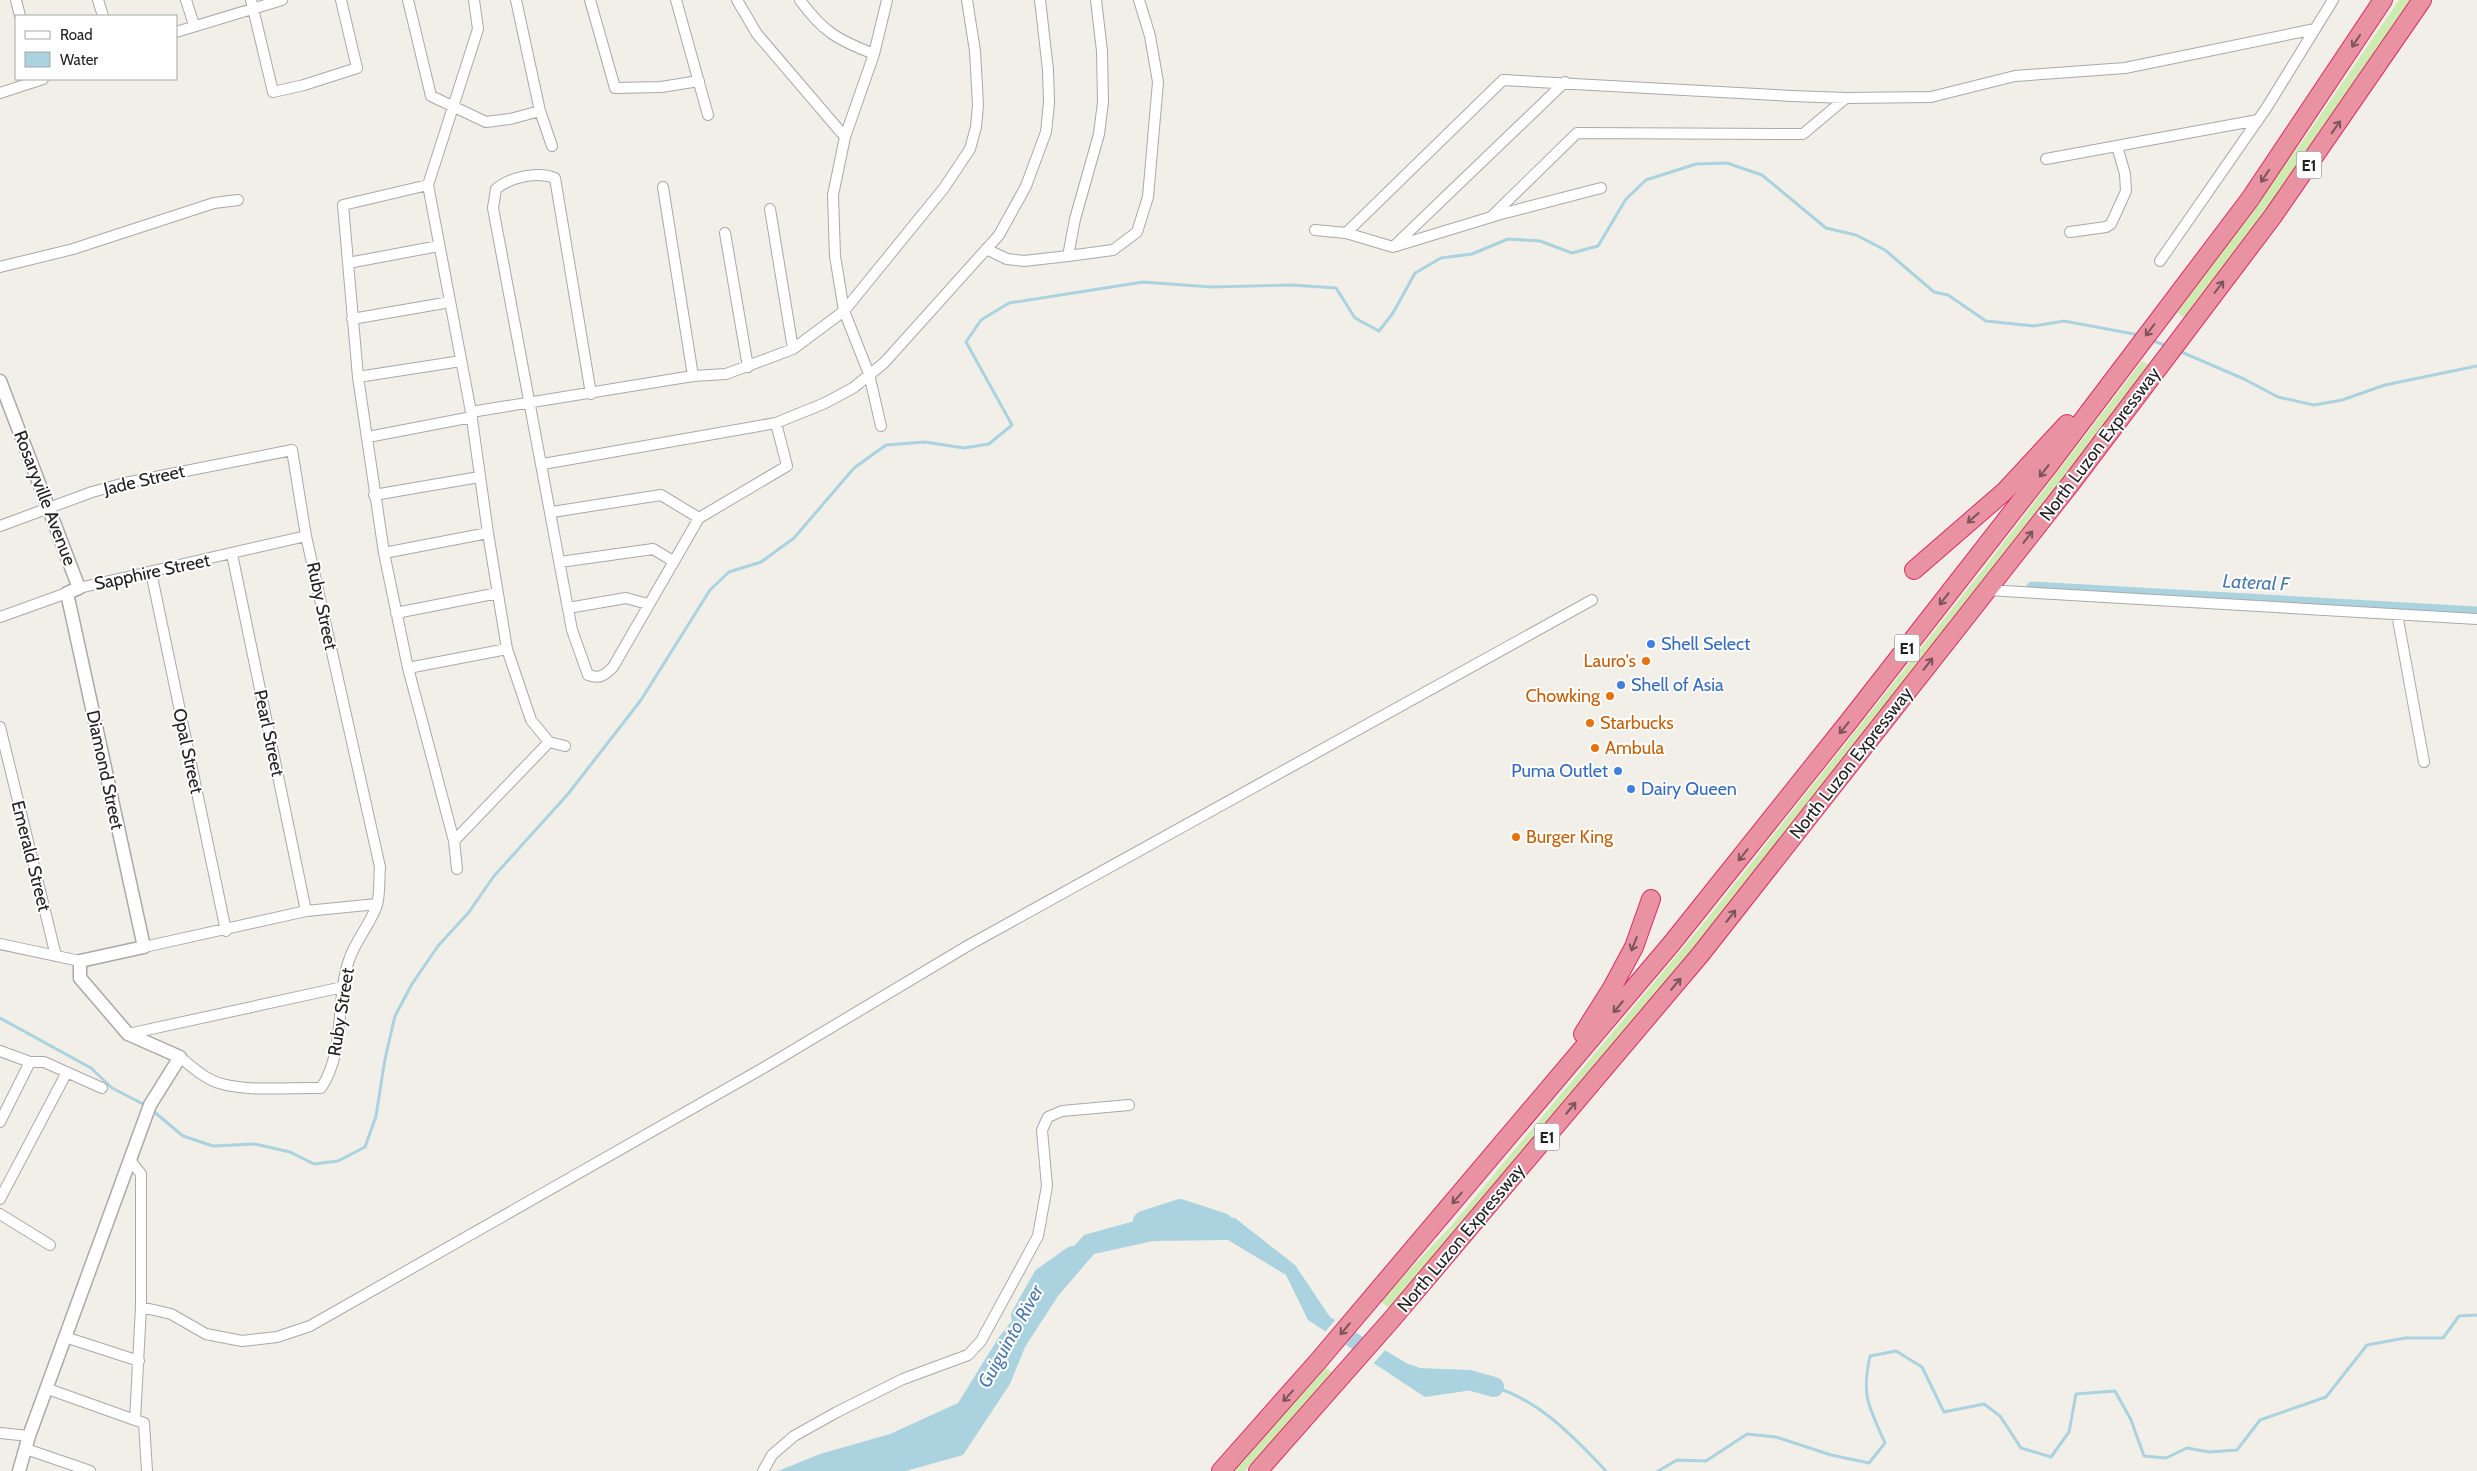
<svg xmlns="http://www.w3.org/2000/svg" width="2477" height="1471" viewBox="0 0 2477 1471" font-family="Cabin,sans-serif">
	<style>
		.grass { fill: #cdebb0 }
		.water { fill: #aad3df }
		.pier { fill: #f2efe9 }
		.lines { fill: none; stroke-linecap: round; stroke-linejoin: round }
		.stream { stroke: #aad3df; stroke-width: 3 }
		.canal { stroke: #aad3df; stroke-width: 11 }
		.river { stroke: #aad3df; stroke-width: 20 }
		.minor-casing { stroke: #a9a9a9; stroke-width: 12 }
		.tertiary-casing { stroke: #a9a9a9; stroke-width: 15 }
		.motorway-casing { stroke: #dc2a67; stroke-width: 20 }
		.minor { stroke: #fff; stroke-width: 10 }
		.tertiary { stroke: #fff; stroke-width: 12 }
		.motorway { stroke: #e892a2; stroke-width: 18 }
		.oneway { stroke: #7b545c }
		.shop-dot { fill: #3f7fe0; stroke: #fff; stroke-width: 2 }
		.food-dot { fill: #e8710a; stroke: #fff; stroke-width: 2 }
		.labels { text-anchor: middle; stroke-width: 4; stroke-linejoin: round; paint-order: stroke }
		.shield { fill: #fff; stroke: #646464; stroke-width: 1 }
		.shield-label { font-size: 16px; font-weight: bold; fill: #222 }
		.street-label { font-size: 18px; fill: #222; stroke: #fff }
		.shop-label { font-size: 18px; fill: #366cbe; stroke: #fff; text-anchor: start }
		.food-label { font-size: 18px; fill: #c56008; stroke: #fff; text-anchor: start }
		.water-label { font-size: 19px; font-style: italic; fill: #4a7aab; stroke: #fff }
	</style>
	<rect width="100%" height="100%" fill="#f2efe9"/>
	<path class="grass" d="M2399 0H2414L2314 147 2187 320 2177 312 2304 139Z
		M2142 361 2151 366C1966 606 1783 846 1588 1078 1523 1155 1458 1233 1389 1308L1380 1301 1451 1226 1707 919 1985 567Z
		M1325 1367 1333 1374 1245 1471H1233Z"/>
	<path class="water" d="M1167 1212 1235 1218 1295 1265 1330 1317 1408 1364 1447 1384 1494 1387 1425 1397 1308 1320 1286 1275 1228 1240 1153 1241 1094 1254 1058 1296 1025 1347 1010 1384 963 1455 906 1471H778L820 1454 890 1434 958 1403 999 1337 1050 1273 1084 1235Z"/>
	<path class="pier" d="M1337 1318 1357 1330 1344 1347 1324 1333Z
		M1365 1335 1387 1348 1372 1365 1351 1351Z"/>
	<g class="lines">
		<path class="stream" d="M2151 340 2167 346
			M2179 351 2244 379 2278 397 2314 405 2342 400 2385 385 2477 366
			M0 1018 91 1068 112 1088 147 1106
			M152 1110 183 1136 213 1146 255 1144 290 1152 314 1164 338 1161 365 1147 376 1116 385 1059 395 1016 412 984 438 946 469 912 494 876 568 794 641 700 710 590 729 572 761 562 794 538 854 468 886 445 925 442 964 448 989 444 1012 425 966 342 981 320 1009 303 1143 282 1211 287 1292 285 1336 288 1355 318 1379 331 1393 313 1415 273 1441 258 1472 254 1508 239 1540 241 1572 253 1598 246 1626 199 1646 180 1696 164 1727 163 1762 175 1826 228 1856 235 1885 250 1934 292 1948 295 1986 321 2034 326 2064 321 2139 335
			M1494 1387C1539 1400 1575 1438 1606 1471
			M1658 1471 1677 1460 1706 1461 1747 1434 1776 1437 1831 1455 1869 1463 1885 1443C1869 1407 1861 1396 1870 1356L1896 1351 1922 1367 1944 1412 1984 1404 2000 1416 2021 1448 2051 1457 2069 1432 2076 1394 2115 1391 2131 1420 2144 1456 2166 1458 2187 1448 2209 1452 2237 1450 2260 1420 2326 1397 2367 1345 2405 1338H2443L2459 1316 2477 1315"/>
		<path class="canal" d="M2032 587 2477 612"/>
		<path class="river" d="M1143 1221 1180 1209 1223 1223
			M1021 1316 1043 1277 1073 1256
			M1408 1374 1418 1378 1469 1380 1494 1387"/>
		<g class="minor-casing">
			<path id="minor" d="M16 0 20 16
				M98 0 103 16
				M186 0 194 25
				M251 0 273 92 304 85 357 68 341 0
				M408 0 431 96 486 122 510 119 540 111 552 146
				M474 0 478 29 428 185 471 412 488 533 507 649 531 720 549 742 565 746
				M516 0 540 111
				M590 0 615 88 661 87 699 81
				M676 0 708 115
				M737 0 757 34 845 137
				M800 0C823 32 838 40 874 54
				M176 32 282 0
				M0 93 43 79
				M2046 159 2258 120
				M428 185 343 205 358 377 384 553 408 668 454 841 457 869
				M663 187 693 376
				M770 209 793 349
				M1491 217 1577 133 1803 134 1846 98
				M1315 230 1346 233 1393 247 1565 82
				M2070 232 2106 227 2111 224 2126 191 2125 174 2117 146
				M725 233 748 367
				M1346 233 1503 80 1792 96 1846 98 1931 97 2015 76 2125 68 2315 29
				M1396 246 1501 214 1601 188
				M986 249 1007 259 1024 261 1068 256 1113 250 1137 232 1148 197 1158 82 1150 36 1139 0
				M1068 256 1075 219 1099 134 1103 102 1102 51 1096 0
				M2160 261 2267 107 2333 0
				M348 263 439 246
				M0 267 73 249 214 203 238 200
				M352 319 450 302
				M358 377 461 361
				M591 394 555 178C538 171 510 177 496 189L493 208 572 630 588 675C600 679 604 676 613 667L699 518 787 466 776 423
				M471 412 693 376 726 374 793 349 844 311 944 188 970 149 976 127 978 105 975 51 967 0
				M881 426 869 374 844 311 835 256 833 195 845 137 874 54 887 0
				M368 437 472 417
				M543 464 776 423 825 403 853 388 884 363 999 235 1026 186 1046 132 1049 103 1048 70 1040 0
				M374 495 479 477
				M552 512 661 495 699 518
				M0 526 92 492 125 483 292 450 306 536 380 867C379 879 380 894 377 905 370 925 355 941 349 960 335 1001 346 1051 321 1088 290 1087 253 1092 222 1084 206 1080 192 1067 180 1057
				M384 553 488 533
				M232 554 306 911
				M560 562 653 549 673 561
				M151 572 226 931
				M79 588 306 536
				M1987 590 2477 619
				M568 608 626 598 648 604
				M396 613 498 593
				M2397 614 2424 762
				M0 617 67 593
				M408 668 507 649
				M0 727 56 956
				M454 841 549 742
				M0 944 80 961
				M144 947 306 911 377 904
				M128 1034 343 987
				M0 1051 30 1062H44L102 1088
				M0 1122 30 1062
				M130 1160 141 1174V1307L135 1420 144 1423 147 1471
				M0 1199 67 1072
				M0 1214 50 1245
				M141 1307 171 1314 206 1334 242 1341 277 1337 310 1326 765 1067 969 945 1592 600
				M65 1337 139 1361
				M48 1389 135 1420
				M0 1433 29 1436
				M26 1449 90 1471
				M763 1471 772 1455 794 1436 837 1412 903 1379 968 1355 981 1341 1038 1236 1047 1186 1042 1130 1048 1117 1062 1111 1129 1105"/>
		</g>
		<g class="tertiary-casing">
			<path id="tertiary" d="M0 381 79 588 67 593 144 947 80 961V978L128 1034 180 1057 150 1105 29 1436 19 1471"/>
		</g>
		<g class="motorway-casing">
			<path id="motorway" d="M1914 570 2005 491 2067 424
				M1583 1034 1612 988 1634 947 1651 899
				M1221 1471 1320 1359 1672 943 1850 720 2049 465 2250 199 2383 0
				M1258 1471 1392 1319 1700 955 2072 482 2273 216 2422 0"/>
		</g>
		<use href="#minor" class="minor"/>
		<use href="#tertiary" class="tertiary"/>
		<use href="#motorway" class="motorway"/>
	</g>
	<defs><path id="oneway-shaft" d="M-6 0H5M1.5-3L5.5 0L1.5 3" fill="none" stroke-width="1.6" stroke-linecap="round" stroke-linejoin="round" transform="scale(1.25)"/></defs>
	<g class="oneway">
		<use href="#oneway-shaft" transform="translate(2356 41) rotate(124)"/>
		<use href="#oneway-shaft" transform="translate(2336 127) rotate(-55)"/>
		<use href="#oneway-shaft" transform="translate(2265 176) rotate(124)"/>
		<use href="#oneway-shaft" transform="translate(2219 287) rotate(-53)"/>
		<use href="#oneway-shaft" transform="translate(2150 330) rotate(127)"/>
		<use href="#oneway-shaft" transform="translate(2044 471) rotate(128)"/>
		<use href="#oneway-shaft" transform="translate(1973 518) rotate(139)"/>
		<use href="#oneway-shaft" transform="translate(2028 537) rotate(-52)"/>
		<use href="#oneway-shaft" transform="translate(1944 599) rotate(128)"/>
		<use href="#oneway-shaft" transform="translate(1928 664) rotate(-52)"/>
		<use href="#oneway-shaft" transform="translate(1844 728) rotate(129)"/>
		<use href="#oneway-shaft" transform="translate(1743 855) rotate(129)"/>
		<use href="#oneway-shaft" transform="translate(1731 916) rotate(-52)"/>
		<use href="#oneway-shaft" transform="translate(1634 944) rotate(112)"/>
		<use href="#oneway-shaft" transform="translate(1676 984) rotate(-50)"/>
		<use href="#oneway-shaft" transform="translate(1618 1007) rotate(130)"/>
		<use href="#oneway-shaft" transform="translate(1571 1108) rotate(-50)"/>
		<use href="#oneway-shaft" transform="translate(1457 1198) rotate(131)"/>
		<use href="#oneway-shaft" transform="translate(1345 1329) rotate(130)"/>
		<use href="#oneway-shaft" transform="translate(1288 1396) rotate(132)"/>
	</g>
	<g class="shop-dot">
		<circle cx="1651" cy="644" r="5"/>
		<circle cx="1621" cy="685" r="5"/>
		<circle cx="1618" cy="771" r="5"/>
		<circle cx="1631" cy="789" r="5"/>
	</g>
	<g class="food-dot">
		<circle cx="1646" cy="661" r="5"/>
		<circle cx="1610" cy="696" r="5"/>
		<circle cx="1590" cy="723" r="5"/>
		<circle cx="1595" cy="748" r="5"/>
		<circle cx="1516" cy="837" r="5"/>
	</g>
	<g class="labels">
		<g class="shield">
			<rect x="2296.5" y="151.5" width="25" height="27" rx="4"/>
			<rect x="1894.5" y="634.5" width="25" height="27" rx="4"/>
			<rect x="1534.5" y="1123.5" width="25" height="27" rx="4"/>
		</g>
		<g class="shield-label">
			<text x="2309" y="171">E1</text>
			<text x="1907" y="654">E1</text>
			<text x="1547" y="1143">E1</text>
		</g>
		<g class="street-label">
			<text transform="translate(2100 444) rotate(-53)" y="6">North Luzon Expressway</text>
			<text transform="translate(144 480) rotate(-13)" y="6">Jade Street</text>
			<text transform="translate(45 498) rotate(69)" y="6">Rosaryville Avenue</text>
			<text transform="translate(152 572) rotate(-12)" y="6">Sapphire Street</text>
			<text transform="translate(322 606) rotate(78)" y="6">Ruby Street</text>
			<text transform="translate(269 733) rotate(78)" y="6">Pearl Street</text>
			<text transform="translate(188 751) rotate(78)" y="6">Opal Street</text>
			<text transform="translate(1851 763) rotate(-52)" y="6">North Luzon Expressway</text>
			<text transform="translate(105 770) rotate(78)" y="6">Diamond Street</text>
			<text transform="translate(31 856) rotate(76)" y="6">Emerald Street</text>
			<text transform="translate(341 1012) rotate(-81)" y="6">Ruby Street</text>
			<text transform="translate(1461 1238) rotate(-50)" y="6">North Luzon Expressway</text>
		</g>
		<g class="shop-label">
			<text x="1661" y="650">Shell Select</text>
			<text x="1631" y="691">Shell of Asia</text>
			<text x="1608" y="777" text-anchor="end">Puma Outlet</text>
			<text x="1641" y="795">Dairy Queen</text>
		</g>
		<g class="food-label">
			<text x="1636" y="667" text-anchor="end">Lauro's</text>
			<text x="1600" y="702" text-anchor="end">Chowking</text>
			<text x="1600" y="729">Starbucks</text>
			<text x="1605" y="754">Ambula</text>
			<text x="1526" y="843">Burger King</text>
		</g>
		<g class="water-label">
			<text transform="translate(2256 582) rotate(3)" y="7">Lateral F</text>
			<text transform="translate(1010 1336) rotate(-61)" y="7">Guiguinto River</text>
		</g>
	</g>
	<rect x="15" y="15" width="162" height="65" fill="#ffffff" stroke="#a7a7a7"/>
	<rect x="25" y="31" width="25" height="8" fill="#ffffff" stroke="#a7a7a7"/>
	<text x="60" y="40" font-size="15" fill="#222222">Road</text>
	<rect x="25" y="52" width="25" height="15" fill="#aad3df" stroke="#a7a7a7"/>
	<text x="60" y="65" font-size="15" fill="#222222">Water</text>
</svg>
